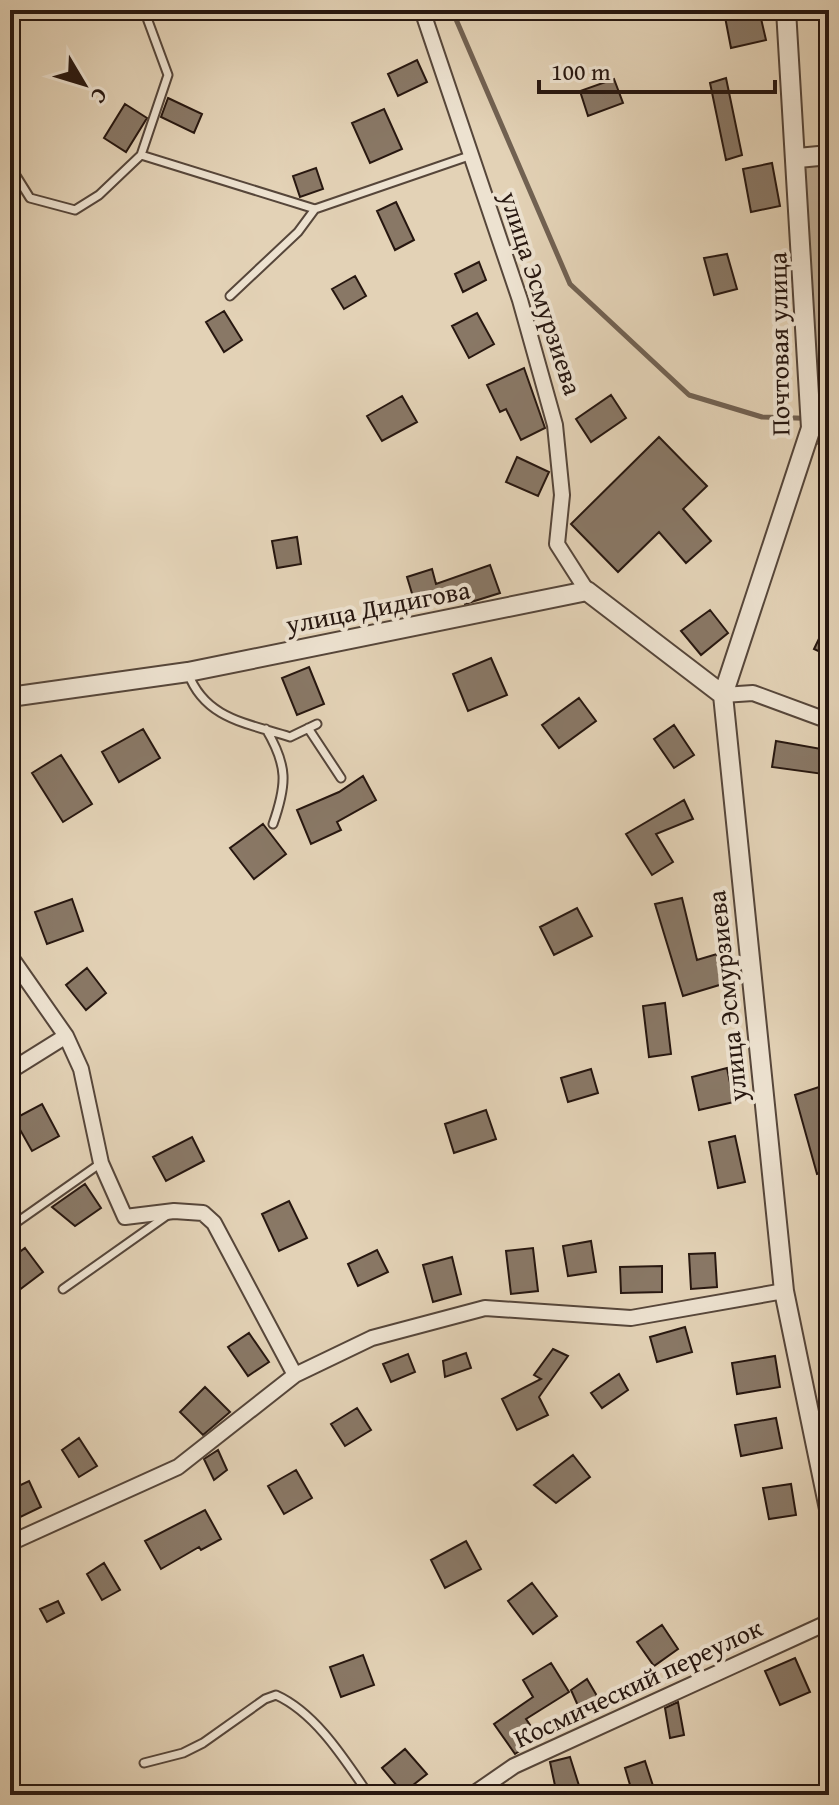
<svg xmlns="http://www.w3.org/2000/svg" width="839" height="1805" viewBox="0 0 839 1805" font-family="'Gentium Book Plus',serif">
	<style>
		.green { fill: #c3b29a; stroke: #756455; stroke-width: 2 }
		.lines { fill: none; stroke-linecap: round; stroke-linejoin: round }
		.stream { stroke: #716152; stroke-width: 5 }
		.building { fill: #897866; stroke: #271710; stroke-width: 2 }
		.service-casing { stroke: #56463a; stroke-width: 11 }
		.minor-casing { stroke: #56463a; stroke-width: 18 }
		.tertiary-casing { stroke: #56463a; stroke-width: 22 }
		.service { stroke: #ede2d0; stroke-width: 7 }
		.minor { stroke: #ede2d0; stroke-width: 14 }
		.tertiary { stroke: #ede2d0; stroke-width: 18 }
		.labels { text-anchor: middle; stroke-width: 8; stroke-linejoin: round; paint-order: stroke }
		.street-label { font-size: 26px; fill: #271710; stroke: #ede2d0 }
	</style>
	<rect width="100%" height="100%" fill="#e3d2b6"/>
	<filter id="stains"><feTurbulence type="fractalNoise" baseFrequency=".0025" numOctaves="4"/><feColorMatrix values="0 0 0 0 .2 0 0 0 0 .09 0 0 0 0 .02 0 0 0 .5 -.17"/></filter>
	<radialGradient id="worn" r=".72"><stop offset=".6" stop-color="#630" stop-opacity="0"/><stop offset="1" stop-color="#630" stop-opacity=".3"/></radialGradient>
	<path class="green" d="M829 155V441L808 446 798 158Z"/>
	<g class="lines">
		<path class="stream" d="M452 10 570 284 689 395 762 417 829 419"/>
	</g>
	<path class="building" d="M759 10 766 40 731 48 725 17Z
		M417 60 427 82 398 96 388 74Z
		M726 78 742 155 726 160 710 83Z
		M614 79 623 103 588 116 580 91Z
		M168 98 202 114 194 133 161 117Z
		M125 104 147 118 126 152 104 138Z
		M384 109 402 149 370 163 352 123Z
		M772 163 780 206 751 212 743 169Z
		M316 168 323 189 300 197 293 176Z
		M396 202 414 240 395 250 377 211Z
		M727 254 737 289 714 295 704 258Z
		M479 262 486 280 463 292 455 274Z
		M355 276 366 296 344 309 332 289Z
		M224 311 242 340 224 352 206 322Z
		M477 313 494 344 469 358 452 326Z
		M524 368 545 428 521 440 506 409 500 412 487 385Z
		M611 395 626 418 591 442 576 419Z
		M402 396 417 422 382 441 367 416Z
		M659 437 707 486 683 509 711 541 686 563 659 532 618 572 571 524Z
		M517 457 549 472 538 496 506 482Z
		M297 537 301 564 277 568 272 541Z
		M490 565 500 593 465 604 462 596 417 610 407 577 432 569 436 584Z
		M710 610 728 633 701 655 681 631Z
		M829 618V656L814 649Z
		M491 658 507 695 468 711 453 674Z
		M309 667 324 704 297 715 282 678Z
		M579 698 596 721 559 748 542 725Z
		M674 725 694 755 674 768 654 739Z
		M143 729 160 758 119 782 102 752Z
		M776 741 827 750 823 774 772 767Z
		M61 755 92 804 63 822 32 773Z
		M363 776 376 800 337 822 341 830 311 844 297 810 339 792Z
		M684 800 693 819 656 834 673 862 652 875 626 834Z
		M263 824 286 854 254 879 230 848Z
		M682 898 697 960 717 954 726 983 683 996 655 904Z
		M72 899 83 931 47 944 35 912Z
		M577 908 592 936 554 955 540 927Z
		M87 968 106 993 86 1010 66 985Z
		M665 1003 671 1054 649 1057 643 1006Z
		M727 1068 734 1102 699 1110 692 1077Z
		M591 1069 598 1093 568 1102 561 1078Z
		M825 1085 829 1098V1170L817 1174 795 1095Z
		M42 1104 59 1136 32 1151 14 1119Z
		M486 1110 496 1139 454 1153 445 1124Z
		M735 1136 745 1182 718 1188 709 1142Z
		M192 1137 204 1161 166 1181 153 1157Z
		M85 1184 101 1208 75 1226 52 1207Z
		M289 1201 307 1238 279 1251 262 1214Z
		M591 1241 596 1272 568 1276 563 1246Z
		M25 1248 43 1272 10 1297V1259Z
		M533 1248 538 1291 511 1294 506 1251Z
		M377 1250 388 1272 358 1286 348 1264Z
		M715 1253 717 1287 691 1289 689 1254Z
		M452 1257 461 1294 433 1302 423 1265Z
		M662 1266V1292L621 1293 620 1267Z
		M685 1327 692 1352 657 1362 650 1337Z
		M249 1333 269 1362 248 1376 228 1347Z
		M553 1349 568 1356 539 1397 548 1415 517 1430 502 1399 541 1379 534 1375Z
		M466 1353 471 1368 445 1377 443 1361Z
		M408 1354 415 1372 391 1382 383 1364Z
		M775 1356 780 1387 737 1394 732 1363Z
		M619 1374 628 1390 602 1408 591 1393Z
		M205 1387 230 1412 203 1435 180 1412Z
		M357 1408 371 1430 345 1446 331 1424Z
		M776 1418 782 1448 741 1456 735 1425Z
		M79 1438 97 1466 79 1477 62 1450Z
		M218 1450 227 1470 214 1480 204 1459Z
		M573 1455 590 1477 556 1503 534 1485Z
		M296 1470 312 1498 284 1514 268 1486Z
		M29 1481 41 1507 10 1522V1490Z
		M791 1484 796 1515 769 1519 763 1488Z
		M205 1510 221 1539 201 1550 199 1547 161 1569 145 1541Z
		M466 1541 481 1569 445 1588 431 1560Z
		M104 1563 120 1590 102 1600 87 1574Z
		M532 1583 557 1616 533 1634 508 1601Z
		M58 1601 64 1613 47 1622 40 1609Z
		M662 1625 678 1649 654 1666 637 1642Z
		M363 1655 374 1685 341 1697 330 1667Z
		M795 1658 810 1692 780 1705 765 1671Z
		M551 1663 569 1692 526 1719 539 1738 515 1754 494 1724 533 1697 523 1680Z
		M587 1679 597 1696 579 1708 571 1690Z
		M678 1702 684 1735 670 1738 665 1708Z
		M405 1749 427 1774 403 1793 382 1768Z
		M570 1757 581 1792 557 1795 550 1762Z
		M645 1761 655 1792 633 1795 625 1768Z"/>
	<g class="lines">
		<g class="service-casing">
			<path id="service" d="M141 155 168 75 144 10
				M10 166 30 198 75 210 99 195 141 155 315 209 469 156
				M230 296 298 232 315 209
				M188 673C205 719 247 723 290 737L317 724
				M308 728 341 778
				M266 729C288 766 287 784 273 824
				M10 1227 101 1163
				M63 1289 169 1214
				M144 1763 183 1753 203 1743 265 1699 276 1695C316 1713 345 1760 369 1795"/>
		</g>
		<g class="minor-casing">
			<path id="minor" d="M422 10 520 300 555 425 562 495 557 544 587 591
				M723 695 753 693 829 721
				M10 956 66 1036 81 1069 101 1163 125 1217 174 1211 203 1213 214 1223 295 1375
				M10 1071 66 1036
				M10 1543 178 1467 295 1375 372 1338 485 1308 631 1318 784 1291
				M472 1795 514 1766 829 1622"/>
		</g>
		<g class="tertiary-casing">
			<path id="tertiary" d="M786 10 811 428 723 695 784 1291 829 1509
				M798 158 829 155
				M10 697 188 672 587 591 723 695"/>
		</g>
		<use href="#service" class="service"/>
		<use href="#minor" class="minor"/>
		<use href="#tertiary" class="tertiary"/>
	</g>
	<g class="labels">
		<g class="street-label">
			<text transform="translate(541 293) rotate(72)" y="9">улица Эсмурзиева</text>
			<text transform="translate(779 344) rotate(-91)" y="9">Почтовая улица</text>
			<text transform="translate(378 607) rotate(-11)" y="9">улица Дидигова</text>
			<text transform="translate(727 996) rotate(-96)" y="9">улица Эсмурзиева</text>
			<text transform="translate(638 1683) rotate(-25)" y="9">Космический переулок</text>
		</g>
	</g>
	<rect width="839" height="1805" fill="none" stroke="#e3d2b6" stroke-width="40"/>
	<rect x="12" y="12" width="815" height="1781" fill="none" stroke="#271710" stroke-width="4"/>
	<rect x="20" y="20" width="799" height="1765" fill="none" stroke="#271710" stroke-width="2"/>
	<g transform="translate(84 84) rotate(128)" stroke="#ede2d0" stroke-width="6" paint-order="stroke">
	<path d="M0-6L14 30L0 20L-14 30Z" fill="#271710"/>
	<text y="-12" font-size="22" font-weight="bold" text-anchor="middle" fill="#271710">С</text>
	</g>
	<path d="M539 80v12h236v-12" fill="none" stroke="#271710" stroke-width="4"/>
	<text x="551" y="80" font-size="24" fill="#271710" stroke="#ede2d0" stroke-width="6" paint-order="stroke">100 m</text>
	<rect width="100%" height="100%" filter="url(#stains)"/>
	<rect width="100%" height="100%" fill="url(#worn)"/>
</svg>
